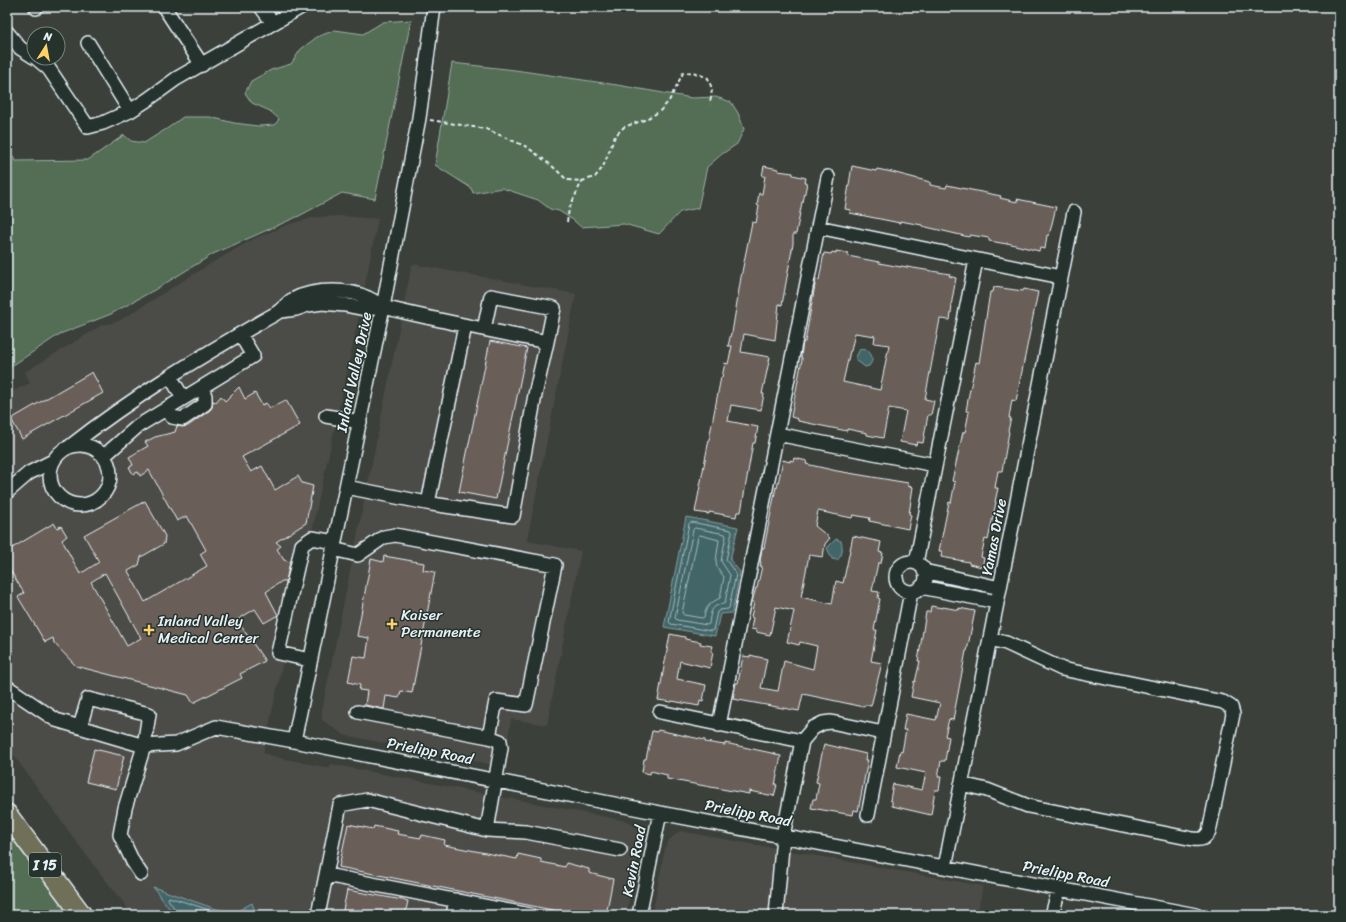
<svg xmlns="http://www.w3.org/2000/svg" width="1346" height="922" viewBox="0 0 1346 922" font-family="Sriracha,sans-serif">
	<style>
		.built { fill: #4c4c47 }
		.green { fill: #536e55; stroke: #9eb0a6 }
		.water { fill: #436668; stroke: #859ea2 }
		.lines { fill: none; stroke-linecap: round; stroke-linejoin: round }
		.shore { stroke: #a6b9be; stroke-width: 1 }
		.building { fill: #6b5f58; stroke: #e8f1f8; fill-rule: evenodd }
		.minor-casing { stroke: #e8f1f8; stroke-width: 16 }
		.highway-casing { stroke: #e8f1f8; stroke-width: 22 }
		.path { stroke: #e8f1f8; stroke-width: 2; stroke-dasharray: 4 3; stroke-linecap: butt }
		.minor { stroke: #26332d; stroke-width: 13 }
		.highway { stroke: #706f59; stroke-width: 19 }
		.poi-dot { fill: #ffd166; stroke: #26332d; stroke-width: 1.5 }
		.labels { text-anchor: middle; stroke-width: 3; stroke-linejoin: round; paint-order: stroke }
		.shield { fill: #26332d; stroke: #aeb8bb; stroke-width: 1 }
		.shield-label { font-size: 14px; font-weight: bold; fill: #e8f1f8 }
		.street-label { font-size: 15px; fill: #e8f1f8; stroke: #26332d }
		.poi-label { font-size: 15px; fill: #e8f1f8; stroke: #26332d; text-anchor: start }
	</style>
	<rect width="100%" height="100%" fill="#3b403a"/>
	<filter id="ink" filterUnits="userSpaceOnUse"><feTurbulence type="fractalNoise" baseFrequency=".025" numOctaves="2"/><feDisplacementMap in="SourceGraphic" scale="8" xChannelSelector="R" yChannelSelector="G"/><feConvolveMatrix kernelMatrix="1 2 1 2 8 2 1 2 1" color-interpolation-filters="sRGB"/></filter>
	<g filter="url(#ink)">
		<path class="built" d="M343 216 378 219 354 340 263 753 280 758 330 768 331 764 627 821 638 829 642 835 626 915H133L89 859 7 746V394L30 383 25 372 102 325 119 321 205 267 253 239 290 224 315 217Z
			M412 264 576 294 527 541 581 551 547 725 511 719 504 767 344 735 322 720V710Z
			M680 831 983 886 977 915H652L665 848 669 840Z"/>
		<path class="green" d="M411 20 375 199 342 193 299 216 213 254 156 289 111 314 60 334 7 369V149L16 161 88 160 124 135 131 141 144 143 168 128 183 117H210L234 123 258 126 275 125 279 119 270 111 252 103 245 93 251 81 271 70 291 64 301 49 317 37 335 30 363 34 383 22Z
			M452 63 515 70 617 85 692 98 716 97 731 102 738 113 744 129 737 144 722 154 707 167 698 208 680 212 659 234 624 224 581 227 573 220 559 211 550 209 538 200 502 188 473 193 471 188 435 165Z
			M7 832 63 907 69 915H11L7 910Z"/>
		<path class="water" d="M860 349 867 350C873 355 874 360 869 366L865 367 856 360V357Z
			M686 517 738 527 730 560 740 572 732 613 720 614 715 636 664 627Z
			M836 539 841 541C843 548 843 556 837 560L832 559 827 548Z
			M153 887 213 908 234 913 252 903 256 915H174Z"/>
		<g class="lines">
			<path class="shore" d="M691 522 731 530 732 532 726 560 736 574 729 608 728 609 720 610 717 612 713 630 711 631 671 624 669 622 689 524Z
				M695 528 725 534 726 536 721 561 730 575 725 603C722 605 719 604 716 606 710 609 710 618 709 624L707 625 677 620 675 618 693 530Z
				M700 535 719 540 716 561 717 567 724 577 720 598C710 603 706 606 704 617L702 618 684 615 682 613 698 537Z
				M177 915 176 911 168 899 169 897 225 915"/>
		</g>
		<path class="building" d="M764 166 778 169V171L793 173V175L806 178 805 183H807L803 202H802L796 234H793V244L782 305 779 304 775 340 744 334 741 352 770 357 762 394H764L761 410 731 405 728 421 758 427 755 443H753L741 512H737L736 517 709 512V514L695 512 721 377H722L725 363 728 364 732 346H728L731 333H732L741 277 752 222 756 223 759 206 757 205 759 193 762 194 765 176H762Z
			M852 166 876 171 877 169 892 172 930 182V185L946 188 947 185 1001 196 1000 198 1017 202V199L1056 207 1049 236 1047 235 1045 249 1040 248 1039 251 1007 243V244L989 241V238L970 235 969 237 922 226V225L900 221V223L850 213 851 210 845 209Z
			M836 251 848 253V256L879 262V263L901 267V266L950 274 949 276 956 278 951 306H952L950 320 940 319 925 399 934 401 931 415H928L923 443 917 442 916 445 900 442 906 411 889 408 883 438 867 435V433L847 429V431L798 421V419L791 417 802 359 801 356 803 342H805L816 279 819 280 824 253 831 254 832 252 836 253ZM855 333 875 336 874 343 889 345 880 390 843 382 850 351H851Z
			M994 287 1023 291 1024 289 1038 292 1016 401 1012 400 1009 418H1011L1008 431 1009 432 1002 471H998L995 488H998L995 502H996L988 540 985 539 981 557 984 558 982 567 969 564V562L941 557 942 551H939L949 502 951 503 955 482 952 481 963 432H965L969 412 966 411 969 394 976 362 979 363 990 292H993Z
			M490 341 527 348 496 499 459 492Z
			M92 372 103 393 22 439 11 419Z
			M239 387 245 399 255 393 262 405 266 403 270 408 286 400 300 425 242 457 251 472 262 466 275 490 298 476 302 483 313 486 306 523 276 542 281 546 277 549 284 560 290 562 286 581H282L266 592 278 615 264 623 255 609 237 620 265 661 240 674 242 678 193 703 188 695 76 666 54 643 53 638 45 642 18 597 24 593 7 565V551L54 523 57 528 61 526 67 536 62 540 80 574 99 562 84 535 145 501 165 536 164 544 141 557 139 565 128 571 145 602 207 566 200 554 206 550 187 516 177 521 149 470 140 476 138 472 133 474 129 467 133 465 129 457 148 446 145 442 155 437 175 432 177 426 182 427 188 426 210 410 212 407 213 401 216 402 221 396 225 401ZM105 573 141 638 127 646 91 582Z
			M794 458 807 461 806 464 837 471 908 483V486L913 487 909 514 911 515 908 529 869 521 870 518 853 515 852 518 818 511 815 526 830 538 825 544 823 557 809 555 806 571 801 597 832 604 836 581 843 583 853 536 881 542 879 552 883 553 881 563H878L872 591 879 592 878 598 880 599 874 630H877L871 661 882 663 871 706 865 705 864 707 803 694 799 711 733 699 736 683H738L743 656 750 657V655L767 659 761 688 778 691 784 661 813 669 817 646 800 642 799 645 787 642 794 611 776 607 770 635 756 632 757 630 751 629 753 618 751 617 754 602H752L756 588H757L762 566H760L761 562 760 561 762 548H764L776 487 777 488 783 460 790 462V460L793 461Z
			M384 556 424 563 423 570 435 572 412 693 401 691 399 698 386 696 384 709 365 705 367 691 359 690 360 685 348 682 353 656 366 658 369 638 357 636 371 559 383 562Z
			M931 606 943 608V607L959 610V608L975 611 967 651H966L953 720 949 719 945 736 949 737 945 761H941L938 777H941L939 790H935L931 815 892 806V801L890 800 893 784 922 790 926 773 897 767 900 751 902 752 906 730H903L906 714 936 720 940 703 911 697 914 681 915 682 920 661H918L926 612H930Z
			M670 634 685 637V639L701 642 700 644 712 646 711 651 713 652 710 668 680 661 677 679 706 685 703 701 700 700 699 706 672 701V702L658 700Z
			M658 730 705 740V742L725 745V743L776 754V755L781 756 775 785H777L774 796 749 791V794L705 786 667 779V775L651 771 650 774 642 772 644 759H646L652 731 657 732Z
			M824 744 866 754 865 760H868L858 811 854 810 853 815 811 808 813 799H816L819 783 816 782Z
			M94 749 124 756 116 789 86 782Z
			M348 824 373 829 374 826 398 831 397 834 421 838 422 835 445 840 444 845 517 859 518 854 541 859V862L565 867 566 863 589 869V873L613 879 606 915H577L339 867Z
			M347 890 408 901 405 915H342Z"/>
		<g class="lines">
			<g class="minor-casing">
				<path id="minor" d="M36 7V8
					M164 7 202 65
					M261 7 273 23
					M7 32 20 48 34 57
					M88 43 130 111
					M36 58 49 69 88 127 103 123 130 111 147 100 176 79 301 7
					M818 227 1061 277
					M281 311 296 309 308 305 322 303 345 305 365 309 383 307
					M484 329 491 296 554 308 547 342
					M170 376 183 398
					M167 408 172 417 183 419 205 404V396L202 387
					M326 416 360 422
					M777 434 935 465
					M50 475a30 30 0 1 1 60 0a30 30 0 1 1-60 0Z
					M69 447C134 396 204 354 275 314 282 310 286 304 292 300 303 294 319 291 333 291 344 291 358 293 368 298 375 301 380 306 387 308 440 321 493 331 547 342L535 395 513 516 432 504 346 487
					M104 456 138 426 253 356 240 334
					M7 492 29 473 53 461
					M428 503 465 326
					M333 549 358 555 384 537 395 535 555 565 526 705 496 701 489 737 500 741 501 748 487 830
					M896 577a15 15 0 1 1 30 0a15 15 0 1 1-30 0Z
					M916 563 976 260
					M924 571 1000 588
					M921 587 997 602
					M310 660 278 653 302 545 312 538 335 542
					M7 687 56 720 144 746 176 744 216 727 294 741 660 813 1196 915
					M358 712 489 737
					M660 712 802 741
					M719 725 828 177
					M80 727 88 699 149 714 144 746 125 808 120 835 133 862 141 874
					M294 741 383 307 419 118 434 7
					M961 784 987 790 1028 806 1193 839C1202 840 1204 839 1209 832L1233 714 1231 707 1223 702 1062 669 1006 643 990 639
					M868 815 911 592
					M945 867 1074 212
					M326 875 530 915
					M318 915 340 805 367 800 487 830 526 832 620 850
					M453 915 456 900
					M639 915 660 813
					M776 915 783 836 802 741 813 728 823 723 831 722 883 733
					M1052 915 1059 889"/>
			</g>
			<g class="highway-casing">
				<path id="highway" d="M7 814 82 915"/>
			</g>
			<path class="path" d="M430 120 486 129 527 147 551 165 567 180 582 181 595 177 603 167 615 136 624 127 644 120 659 112 669 101 683 73 693 72 708 78 712 89 710 104
				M567 222 569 209 582 181"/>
			<use href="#minor" class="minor"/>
			<use href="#highway" class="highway"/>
		</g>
	</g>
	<g class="poi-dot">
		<path d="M390 618h4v4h4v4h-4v4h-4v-4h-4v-4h4z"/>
		<path d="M147 624h4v4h4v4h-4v4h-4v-4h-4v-4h4z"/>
	</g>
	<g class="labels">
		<rect class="shield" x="29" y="853" width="32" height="24" rx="3"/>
		<g class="shield-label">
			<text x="45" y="870">I 15</text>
		</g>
		<g class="street-label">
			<text transform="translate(354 372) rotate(-78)" y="5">Inland Valley Drive</text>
			<text transform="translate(994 537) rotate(-79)" y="5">Yamas Drive</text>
			<text transform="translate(430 751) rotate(11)" y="5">Prielipp Road</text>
			<text transform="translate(748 813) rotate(11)" y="5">Prielipp Road</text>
			<text transform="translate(634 861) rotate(-79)" y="5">Kevin Road</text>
			<text transform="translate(1066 874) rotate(11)" y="5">Prielipp Road</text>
		</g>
		<g class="poi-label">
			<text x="401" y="620">Kaiser<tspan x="401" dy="17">Permanente</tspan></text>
			<text x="158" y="626">Inland Valley<tspan x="158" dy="17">Medical Center</tspan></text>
		</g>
	</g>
	<rect width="1346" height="922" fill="none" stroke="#26332d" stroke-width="24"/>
	<rect x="12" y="12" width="1322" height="898" fill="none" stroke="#e8f1f8" stroke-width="1.5" filter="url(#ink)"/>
	<g transform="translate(46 46) rotate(11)"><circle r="19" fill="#26332d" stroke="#747f7e"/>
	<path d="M0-3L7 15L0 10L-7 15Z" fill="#ffd166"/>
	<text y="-6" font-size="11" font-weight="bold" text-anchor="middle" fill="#e8f1f8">N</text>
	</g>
</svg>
